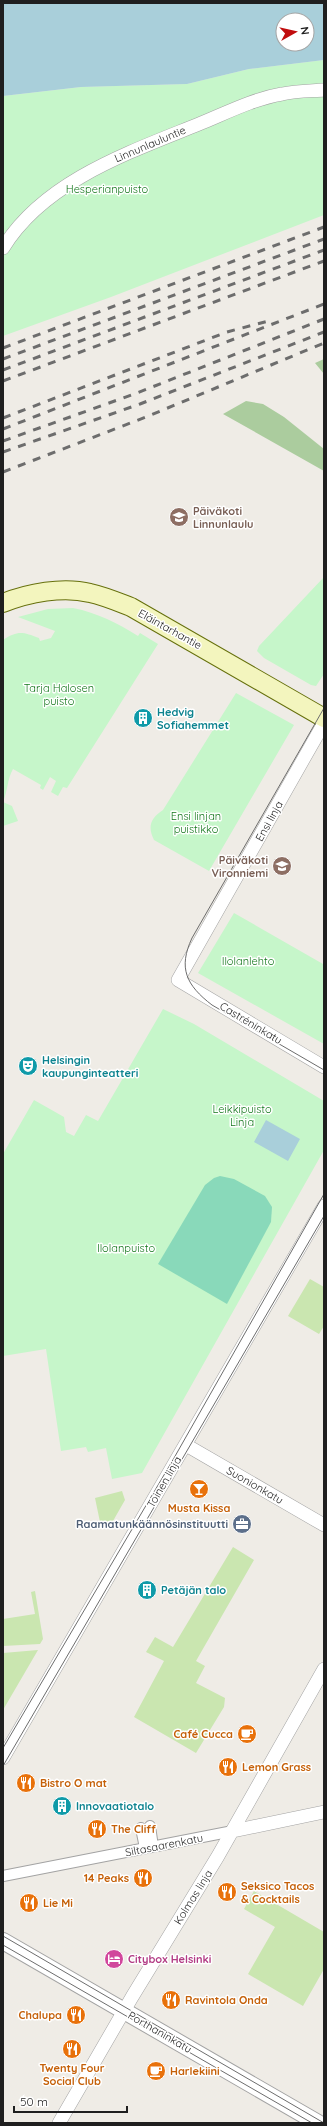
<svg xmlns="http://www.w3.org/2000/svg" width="327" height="2126" viewBox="0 0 327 2126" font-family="Quicksand,sans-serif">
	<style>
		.grass { fill: #cae6b0 }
		.forest { fill: #abcc9e }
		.park { fill: #c6f6ca }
		.pitch { fill: #89d9ba }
		.water { fill: #a9cfda; fill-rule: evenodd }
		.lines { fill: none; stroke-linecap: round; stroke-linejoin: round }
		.pedestrian-casing { stroke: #a3a3a3; stroke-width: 12 }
		.minor-casing { stroke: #a3a3a3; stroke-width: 14 }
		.tertiary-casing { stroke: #a3a3a3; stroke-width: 18 }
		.secondary-casing { stroke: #66700c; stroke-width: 20 }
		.pedestrian { stroke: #fff; stroke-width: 10 }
		.minor { stroke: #fff; stroke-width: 13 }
		.tertiary { stroke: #fff; stroke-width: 16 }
		.secondary { stroke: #f3f5be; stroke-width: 18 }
		.tram { stroke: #6d6d6d; stroke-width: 1 }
		.rail { stroke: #6d6d6d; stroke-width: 3; stroke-dasharray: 8 8; stroke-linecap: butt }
		.labels { text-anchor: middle; stroke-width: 3; stroke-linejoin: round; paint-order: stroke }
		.street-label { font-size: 11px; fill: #1f1f1f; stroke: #fff }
		.park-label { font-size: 11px; fill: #13771b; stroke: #fff }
		.education-label { font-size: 11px; font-weight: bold; fill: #785e54; stroke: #fff; text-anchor: start }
		.culture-label { font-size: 11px; font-weight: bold; fill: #0d838f; stroke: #fff; text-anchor: start }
		.food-label { font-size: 11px; font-weight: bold; fill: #c56008; stroke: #fff; text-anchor: start }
		.service-label { font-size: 11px; font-weight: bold; fill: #4e5e75; stroke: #fff; text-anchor: end }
		.hotel-label { font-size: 11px; font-weight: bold; fill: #b23c85; stroke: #fff; text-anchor: start }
	</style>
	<rect width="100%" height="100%" fill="#efece6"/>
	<path class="grass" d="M310 1279 324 1287V1326L319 1334 288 1316Z
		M122 1491 125 1500 109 1528 100 1522 95 1498Z
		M233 1547 254 1560 196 1661 205 1666 196 1683 225 1698 224 1707 196 1753 134 1717 164 1661 146 1652 155 1637 173 1647Z
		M35 1591 43 1639 40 1644 3 1646V1619L35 1614 31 1592Z
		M38 1650 3 1710V1653Z
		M254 1891 324 1932V1969L303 2006 248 1974 275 1927 244 1909Z"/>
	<path class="forest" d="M324 359V374L315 363Z
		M246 401 263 404 284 417 324 449V471L223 414Z"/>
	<path class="park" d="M324 60V215L111 297 3 336V96L81 87 187 84 249 69Z
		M324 577V674L316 686 311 685 264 658 257 651 259 646Z
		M73 608C98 613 117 623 138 636L140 633 158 644 67 788 63 787 58 796 51 792 56 781 50 777 43 790 40 788 41 785 13 769C7 780 8 790 3 802L12 806 18 821 3 826V640C18 630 23 632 39 638L40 641 51 638 55 631 18 617 48 609Z
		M236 693 294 725 209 871 154 840C147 826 151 818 163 810Z
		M234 913 323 964 324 963V1044L198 973Z
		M163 1009 194 1024 324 1101V1150L142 1473 112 1479 106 1448 88 1452 86 1447 61 1451 46 1349 3 1356V1154L34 1100 64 1117 66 1132 74 1136 86 1115 98 1121Z"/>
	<path class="pitch" d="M220 1176 234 1179 265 1196 272 1207 271 1222 227 1304 158 1264 205 1185 214 1178Z"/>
	<path class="water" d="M3 3H324V60L249 69 187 84 81 87 3 96ZM283 20H307V44H283Z
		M266 1120 300 1139 288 1161 254 1142Z"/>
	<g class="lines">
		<g class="pedestrian-casing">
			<path id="pedestrian" d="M150 1826 153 1847
				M141 1828 145 1848
				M3 1876 233 1831"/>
		</g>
		<g class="minor-casing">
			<path id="minor" d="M3 248C44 181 130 152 199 124 226 113 253 99 282 94 295 91 310 91 324 90
				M324 723 178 980 324 1067
				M186 1445 324 1525
				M3 1758 324 1206
				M233 1831 324 1812
				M59 2123 132 1997 218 1856 324 1669"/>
		</g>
		<g class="tertiary-casing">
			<path id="tertiary" d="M3 1941 318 2123"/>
		</g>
		<g class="secondary-casing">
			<path id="secondary" d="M3 603C28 593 63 586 90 593 104 596 118 602 131 607L324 718"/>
		</g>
		<use href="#pedestrian" class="pedestrian"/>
		<use href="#minor" class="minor"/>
		<use href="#tertiary" class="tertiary"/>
		<use href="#secondary" class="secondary"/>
		<path class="tram" d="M324 708 192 938C178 968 186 985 212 1005L324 1070
			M3 1748 174 1458 324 1194
			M3 1766 324 1216
			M3 1936 324 2123
			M3 1945 312 2123"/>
		<path class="rail" d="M3 348 324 227
			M3 359 324 239
			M3 370 324 250
			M3 381 324 261
			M3 418 227 332 272 320
			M3 429 324 304
			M3 441 137 393 324 319
			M3 452 140 404 324 332
			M3 472 146 417 324 343"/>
	</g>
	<defs>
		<g id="school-disc" transform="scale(1)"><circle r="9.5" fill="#8d6e63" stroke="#fff"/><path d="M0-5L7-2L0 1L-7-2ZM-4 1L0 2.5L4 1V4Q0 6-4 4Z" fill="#fff"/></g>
		<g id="building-disc" transform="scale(1)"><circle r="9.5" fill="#0f9aa8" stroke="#fff"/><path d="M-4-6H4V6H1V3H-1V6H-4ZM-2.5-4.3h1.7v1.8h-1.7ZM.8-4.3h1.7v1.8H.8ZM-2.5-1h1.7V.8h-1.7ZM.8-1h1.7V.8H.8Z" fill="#fff"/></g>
		<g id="theatre-disc" transform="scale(1)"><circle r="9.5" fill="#0f9aa8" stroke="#fff"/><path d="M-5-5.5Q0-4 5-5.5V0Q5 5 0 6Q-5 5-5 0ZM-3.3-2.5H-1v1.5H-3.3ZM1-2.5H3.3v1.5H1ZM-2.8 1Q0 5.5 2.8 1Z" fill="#fff"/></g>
		<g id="bar-disc" transform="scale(1)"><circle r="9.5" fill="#e8710a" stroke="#fff"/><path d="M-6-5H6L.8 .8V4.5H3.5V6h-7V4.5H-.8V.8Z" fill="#fff"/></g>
		<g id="office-disc" transform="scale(1)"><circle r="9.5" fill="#5c6f8a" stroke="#fff"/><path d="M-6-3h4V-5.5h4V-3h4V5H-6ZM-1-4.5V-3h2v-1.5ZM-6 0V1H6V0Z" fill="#fff"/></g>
		<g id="cafe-disc" transform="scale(1)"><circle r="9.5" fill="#e8710a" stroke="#fff"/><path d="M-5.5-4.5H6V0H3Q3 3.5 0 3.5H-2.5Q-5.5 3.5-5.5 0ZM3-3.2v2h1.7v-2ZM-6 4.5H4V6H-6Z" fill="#fff"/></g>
		<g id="restaurant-disc" transform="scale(1)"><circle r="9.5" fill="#e8710a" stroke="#fff"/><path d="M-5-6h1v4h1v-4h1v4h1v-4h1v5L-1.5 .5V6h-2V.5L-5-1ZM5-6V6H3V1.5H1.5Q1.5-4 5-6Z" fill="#fff"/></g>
		<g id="hotel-disc" transform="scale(1)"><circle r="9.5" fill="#d1479c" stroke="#fff"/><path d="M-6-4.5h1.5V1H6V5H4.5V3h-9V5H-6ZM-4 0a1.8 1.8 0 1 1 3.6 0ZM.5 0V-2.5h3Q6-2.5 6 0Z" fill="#fff"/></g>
	</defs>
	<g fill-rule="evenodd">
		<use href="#school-disc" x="179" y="517"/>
		<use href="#building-disc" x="143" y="718"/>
		<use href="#school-disc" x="282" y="866"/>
		<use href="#theatre-disc" x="28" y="1066"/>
		<use href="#bar-disc" x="199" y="1489"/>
		<use href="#office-disc" x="242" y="1524"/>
		<use href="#building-disc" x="147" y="1590"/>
		<use href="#cafe-disc" x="247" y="1734"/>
		<use href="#restaurant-disc" x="228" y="1767"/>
		<use href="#restaurant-disc" x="26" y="1783"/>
		<use href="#building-disc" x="62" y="1806"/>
		<use href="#restaurant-disc" x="97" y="1829"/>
		<use href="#restaurant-disc" x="143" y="1878"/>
		<use href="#restaurant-disc" x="227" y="1892"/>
		<use href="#restaurant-disc" x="29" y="1903"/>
		<use href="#hotel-disc" x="114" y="1959"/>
		<use href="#restaurant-disc" x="171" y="2000"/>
		<use href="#restaurant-disc" x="76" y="2015"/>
		<use href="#restaurant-disc" x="72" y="2049"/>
		<use href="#cafe-disc" x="156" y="2071"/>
	</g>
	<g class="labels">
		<g class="street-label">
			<text transform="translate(150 144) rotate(-23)" y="4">Linnunlauluntie</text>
			<text transform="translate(170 629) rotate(29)" y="4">Eläintarhantie</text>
			<text transform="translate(269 821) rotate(-61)" y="4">Ensi linja</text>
			<text transform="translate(251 1023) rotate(31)" y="4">Castréninkatu</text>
			<text transform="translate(164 1482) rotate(-60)" y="4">Toinen linja</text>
			<text transform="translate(255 1485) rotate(30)" y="4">Suonionkatu</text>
			<text transform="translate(164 1845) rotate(-11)" y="4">Siltasaarenkatu</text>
			<text transform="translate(193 1897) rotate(-58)" y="4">Kolmas linja</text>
			<text transform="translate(160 2032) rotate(30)" y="4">Porthaninkatu</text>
		</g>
		<g class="park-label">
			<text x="107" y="193">Hesperianpuisto</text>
			<text x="59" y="692">Tarja Halosen<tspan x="59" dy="13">puisto</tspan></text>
			<text x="196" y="820">Ensi linjan<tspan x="196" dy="13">puistikko</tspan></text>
			<text x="248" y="965">Ilolanlehto</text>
			<text x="242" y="1113">Leikkipuisto<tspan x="242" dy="13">Linja</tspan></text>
			<text x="126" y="1252">Ilolanpuisto</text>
		</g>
		<g class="education-label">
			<text x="193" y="515">Päiväkoti<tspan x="193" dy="13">Linnunlaulu</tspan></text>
			<text x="268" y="864" text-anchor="end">Päiväkoti<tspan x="268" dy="13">Vironniemi</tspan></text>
		</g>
		<g class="culture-label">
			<text x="157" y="716">Hedvig<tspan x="157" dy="13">Sofiahemmet</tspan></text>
			<text x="42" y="1064">Helsingin<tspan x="42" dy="13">kaupunginteatteri</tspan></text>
			<text x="161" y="1594">Petäjän talo</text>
			<text x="76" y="1810">Innovaatiotalo</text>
		</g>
		<g class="food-label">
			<text x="199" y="1512" text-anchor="middle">Musta Kissa</text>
			<text x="233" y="1738" text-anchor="end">Café Cucca</text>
			<text x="242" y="1771">Lemon Grass</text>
			<text x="40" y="1787">Bistro O mat</text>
			<text x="111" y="1833">The Cliff</text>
			<text x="129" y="1882" text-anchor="end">14 Peaks</text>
			<text x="241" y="1890">Seksico Tacos<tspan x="241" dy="13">&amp; Cocktails</tspan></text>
			<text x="43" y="1907">Lie Mi</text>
			<text x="185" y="2004">Ravintola Onda</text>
			<text x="62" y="2019" text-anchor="end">Chalupa</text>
			<text x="72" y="2072" text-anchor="middle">Twenty Four<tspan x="72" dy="13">Social Club</tspan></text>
			<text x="170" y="2075">Harlekiini</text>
		</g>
		<g class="service-label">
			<text x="228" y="1528">Raamatunkäännösinstituutti</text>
		</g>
		<g class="hotel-label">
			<text x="128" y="1963">Citybox Helsinki</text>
		</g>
	</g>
	<rect width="327" height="2126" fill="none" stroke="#1f1f1f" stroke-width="8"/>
	<g transform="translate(295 32) rotate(82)"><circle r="19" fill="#ffffff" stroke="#a5a5a5"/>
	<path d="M0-3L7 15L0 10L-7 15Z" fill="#c10d0e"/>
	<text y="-6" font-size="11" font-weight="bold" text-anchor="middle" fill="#1f1f1f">N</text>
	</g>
	<path d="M14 2106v6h113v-6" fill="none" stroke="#1f1f1f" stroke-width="2"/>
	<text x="20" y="2106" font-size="12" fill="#1f1f1f" stroke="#ffffff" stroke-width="3" paint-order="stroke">50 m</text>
</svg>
